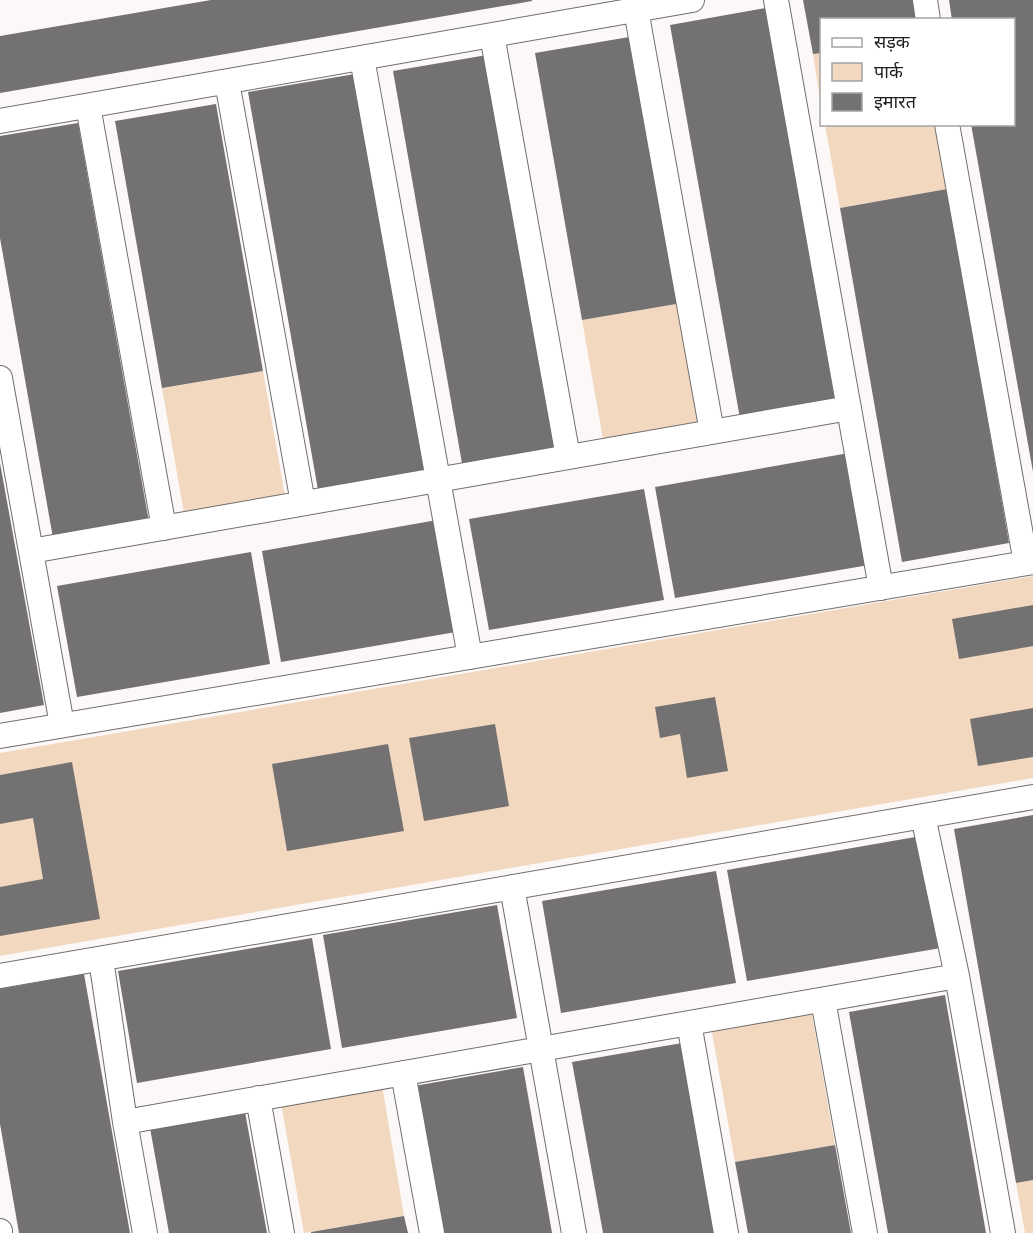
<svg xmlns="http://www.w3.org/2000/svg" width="1033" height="1233" viewBox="0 0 1033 1233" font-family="'Alegreya Sans','Noto Sans Devanagari',sans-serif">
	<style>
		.green { fill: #f2d8be }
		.building { fill: #747173 }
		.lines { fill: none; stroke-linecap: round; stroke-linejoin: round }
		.street-casing { stroke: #706d6d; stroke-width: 26 }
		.street { stroke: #fff; stroke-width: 24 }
	</style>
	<rect width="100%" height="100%" fill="#fcf8f8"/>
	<path class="green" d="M821 53V105L813 54Z
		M825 125H935L947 189 840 208Z
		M682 303 703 422 603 439 582 320Z
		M263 371 285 496 184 513 162 388Z
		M1033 576V778L0 956V753Z
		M811 1009 835 1145 735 1162 711 1027Z
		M382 1085 404 1216 304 1233 281 1103Z
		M1033 1180V1233H1025L1016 1183Z"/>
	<path class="building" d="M211 0H532V1L0 93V36Z
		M803 0H913L917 20H822V53L813 54Z
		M949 0H1033V472L971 124H1014V20H952Z
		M766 8 836 408 741 424 670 25Z
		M635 36 682 303 582 320 535 53Z
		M487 55 557 453 463 469 393 71Z
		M355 74 425 472 318 490 248 92Z
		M216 104 263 371 162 388 115 121Z
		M78 123 149 522 53 538 0 238V136Z
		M947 189 1009 543 902 562 840 208Z
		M849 453 869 565 675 598 655 487Z
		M0 463 44 705 0 713Z
		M644 489 664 600 489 630 469 519Z
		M437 520 456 632 281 662 262 551Z
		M251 552 270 664 77 697 57 586Z
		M1033 605V646L959 659 952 619Z
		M715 697 728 771 687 778 680 734 660 738 655 707Z
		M1033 708V757L978 766 970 719Z
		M495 724 509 806 424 821 409 738Z
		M388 744 404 831 287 851 272 764Z
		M72 762 100 919 0 936V887L43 879 33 818 0 824V775Z
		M1033 815V1180L1016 1183 954 829Z
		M921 836 941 948 747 981 727 870Z
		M716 871 736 983 561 1013 542 901Z
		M497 905 517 1018 342 1048 323 935Z
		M312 938 331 1049 137 1083 118 971Z
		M84 974 130 1233H19L0 1124V989Z
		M945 995 986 1233H888L849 1012Z
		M682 1043 715 1233H603L572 1062Z
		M523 1067 552 1233H440L414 1086Z
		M245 1112 267 1233H169L150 1128Z
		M835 1145 851 1233H748L735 1162Z
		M404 1216 408 1233H311V1232Z"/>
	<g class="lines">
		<g class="street-casing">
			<path id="street" d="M776 0 881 588
				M925 0 928 20
				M636 10 712 432
				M492 35 568 457
				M362 58 470 657
				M227 82 303 503
				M88 106 164 528
				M0 121 692 0
				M947 124 1026 563
				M0 378 62 725
				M31 551 849 408
				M0 736 1033 562
				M512 887 541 1049 957 976 923 816
				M101 959 125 1122 541 1049 574 1233
				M0 976 1033 797
				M957 976 1003 1233
				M823 1000 865 1233
				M689 1023 726 1233
				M403 1073 432 1233
				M258 1098 282 1233
				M125 1122 145 1233
				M0 1231V1233"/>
		</g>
		<use href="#street" class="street"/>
	</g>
	<rect x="820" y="18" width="195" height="108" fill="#ffffff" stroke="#a5a4a4" stroke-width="1.5"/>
	<rect x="832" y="38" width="30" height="9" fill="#ffffff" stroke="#a5a4a4" stroke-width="1.5"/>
	<text x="874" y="48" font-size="18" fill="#1e1c1c">सड़क</text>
	<rect x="832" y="63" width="30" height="18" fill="#f2d8be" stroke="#a5a4a4" stroke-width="1.5"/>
	<text x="874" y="78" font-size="18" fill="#1e1c1c">पार्क</text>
	<rect x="832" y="93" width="30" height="18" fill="#747173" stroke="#a5a4a4" stroke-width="1.5"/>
	<text x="874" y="108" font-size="18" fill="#1e1c1c">इमारत</text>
</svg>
